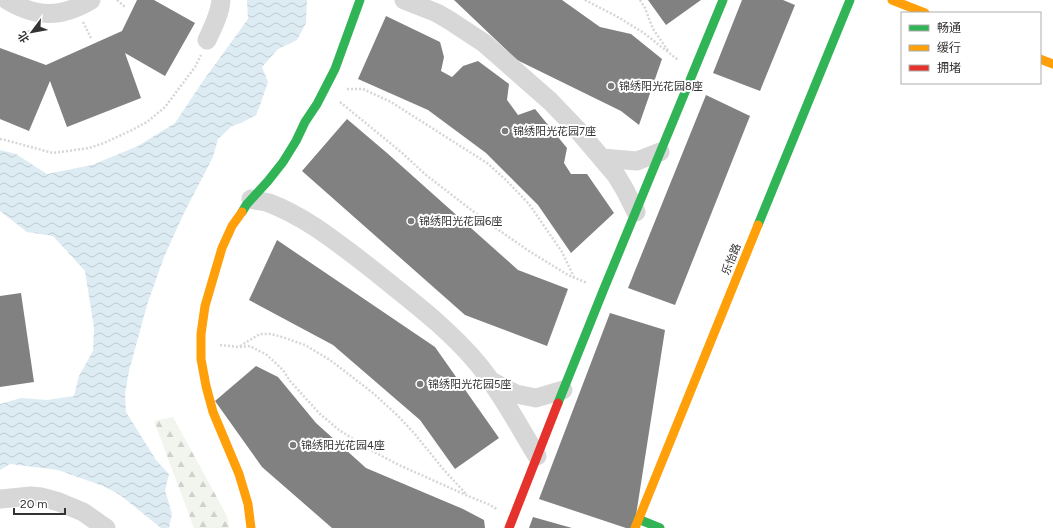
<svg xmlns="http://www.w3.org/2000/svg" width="1053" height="528" viewBox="0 0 1053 528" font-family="Figtree,'Noto Sans SC',sans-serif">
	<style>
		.forest { fill: url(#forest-firs) }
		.water { fill: url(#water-waves) }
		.building { fill: #818181 }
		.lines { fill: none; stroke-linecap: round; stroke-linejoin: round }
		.path { stroke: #d6d6d6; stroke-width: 2.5; stroke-dasharray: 2 2; stroke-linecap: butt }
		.street { stroke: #d7d7d7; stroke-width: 19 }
		.fast { stroke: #30b455; stroke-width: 9 }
		.slow { stroke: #ff9f0a; stroke-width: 9 }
		.jam { stroke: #e5322d; stroke-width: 9 }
		.poi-dot { fill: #7a7a7a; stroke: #fff; stroke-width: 1.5 }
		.labels { text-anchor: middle; stroke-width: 4; stroke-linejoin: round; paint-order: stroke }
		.poi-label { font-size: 11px; fill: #333; stroke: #fff; text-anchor: start }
		.street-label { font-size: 11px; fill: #333; stroke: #fff }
	</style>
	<defs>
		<pattern id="forest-firs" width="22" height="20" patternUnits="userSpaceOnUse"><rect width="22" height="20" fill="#f1f5ed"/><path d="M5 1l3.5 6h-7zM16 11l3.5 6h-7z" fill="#cfd2cc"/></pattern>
		<pattern id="water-waves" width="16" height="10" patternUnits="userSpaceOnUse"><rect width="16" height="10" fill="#ddebf3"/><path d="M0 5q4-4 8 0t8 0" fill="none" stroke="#becad1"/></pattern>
	</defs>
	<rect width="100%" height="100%" fill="#fff"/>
	<path class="forest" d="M173 417 227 516 229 528H194L154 421Z"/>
	<path class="water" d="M247 0H307L306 23 297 40 278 49 262 67 268 82 260 105 256 115 241 123 232 126 218 139 213 157 183 215 164 257 147 305 129 371 125 394 126 412 156 460 169 474 165 490 172 514 169 528H161L120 495 103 486 58 470 10 464 0 470V404L21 398 47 400 74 396 79 376 93 351 94 328 85 271 53 236 27 232 0 211V150L16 154 47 174 92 165 138 146 175 123 203 81 248 19Z"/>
	<path class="building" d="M137 0H154L195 23 165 76 125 53 141 98 67 127 50 81 29 131 0 119V48L46 65 122 31Z
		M454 0H562L600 27 631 34 662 59 639 125 621 111 517 60Z
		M648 0H701L666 25Z
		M742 0H783L795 5 760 91 713 73Z
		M386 16 440 42 444 57 441 71 452 77 463 66 478 61 509 84 507 100 518 115 535 109 567 148 564 163 571 174H587L614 213 571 253 538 205 486 153 428 110 358 79Z
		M706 95 750 116 675 305 628 288Z
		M347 119 387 153 518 270 568 289 547 346 465 315 302 171Z
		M277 240 435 347 499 438 455 469 420 420 333 345 249 300Z
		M21 293 34 382 0 387V296Z
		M610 313 665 330 634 528H626L539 499Z
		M256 366 278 377 316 423 366 468 463 509 484 520 485 528H332L262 467 215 401Z
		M533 517 572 528H529Z"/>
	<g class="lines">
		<path class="path" d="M117 0 125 7
			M585 0 616 16 644 33 678 60
			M640 0 645 8 653 29 669 52
			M83 22 91 38
			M28 36 29 29
			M347 89H363L391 102 487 163 506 180 529 204 562 252 574 277
			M340 102 401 152 426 175 487 222 529 251 568 275 587 283
			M0 139 5 140 53 153 89 148 104 143 132 130 147 122 165 107 195 67 201 55
			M220 345 239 347 250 346 267 355 283 370 290 381 320 414 339 430 376 453 399 465 468 496 488 504 497 509
			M240 346 260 334H270L279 336 305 345 330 360 373 393 397 415 414 433 444 470 466 494"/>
		<path class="street" d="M7 0C37 18 61 18 91 0
			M404 0 437 13 449 20 484 43 550 101 576 128 616 175 625 190 636 212
			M207 40C213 27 220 14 221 0
			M602 158 637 161 660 152
			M251 199C257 201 263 201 269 203 285 209 301 218 315 227 342 245 367 265 393 286 423 310 453 334 478 364 501 392 518 425 537 456
			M491 381 516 394 536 398 563 390
			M0 499 31 496 41 497 59 502 83 512 106 528"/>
		<path class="fast" d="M242 212 247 204 268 181 283 162 296 141 305 122 317 104 335 69 360 0
			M758 225 850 0
			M558 403 603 291 723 0
			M638 519 660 528"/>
		<path class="slow" d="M892 0 925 13
			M1040 59 1053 64
			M242 212 232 226 222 248 205 306 201 334V359L206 386 213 412 239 474 248 504 251 528
			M635 528 758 225"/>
		<path class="jam" d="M509 528 558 403"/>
	</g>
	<g class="poi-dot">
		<circle cx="611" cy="86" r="4"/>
		<circle cx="505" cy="131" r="4"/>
		<circle cx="411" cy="221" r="4"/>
		<circle cx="420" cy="384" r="4"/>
		<circle cx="293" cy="445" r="4"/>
	</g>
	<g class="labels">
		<g class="poi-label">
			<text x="619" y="90">锦绣阳光花园8座</text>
			<text x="513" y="135">锦绣阳光花园7座</text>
			<text x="419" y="225">锦绣阳光花园6座</text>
			<text x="428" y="388">锦绣阳光花园5座</text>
			<text x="301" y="449">锦绣阳光花园4座</text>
		</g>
		<g class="street-label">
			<text transform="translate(731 259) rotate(-68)" y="4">乐怡路</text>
		</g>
	</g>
	<rect x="901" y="12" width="140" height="72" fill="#ffffff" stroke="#adadad"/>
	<rect x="909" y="25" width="20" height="6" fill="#30b455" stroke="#adadad"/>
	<text x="937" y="32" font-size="12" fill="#333333">畅通</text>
	<rect x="909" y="45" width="20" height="6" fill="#ff9f0a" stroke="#adadad"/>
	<text x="937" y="52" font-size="12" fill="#333333">缓行</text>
	<rect x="909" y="65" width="20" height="6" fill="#e5322d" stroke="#adadad"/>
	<text x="937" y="72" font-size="12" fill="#333333">拥堵</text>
	<g transform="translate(32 32) rotate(238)" stroke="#ffffff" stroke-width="3" paint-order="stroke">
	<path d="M0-3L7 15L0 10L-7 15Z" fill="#333333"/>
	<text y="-6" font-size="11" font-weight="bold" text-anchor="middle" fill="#333333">北</text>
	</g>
	<path d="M14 508v6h51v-6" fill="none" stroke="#333333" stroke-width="2"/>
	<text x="20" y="508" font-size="12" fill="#333333" stroke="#ffffff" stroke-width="3" paint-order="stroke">20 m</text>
</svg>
